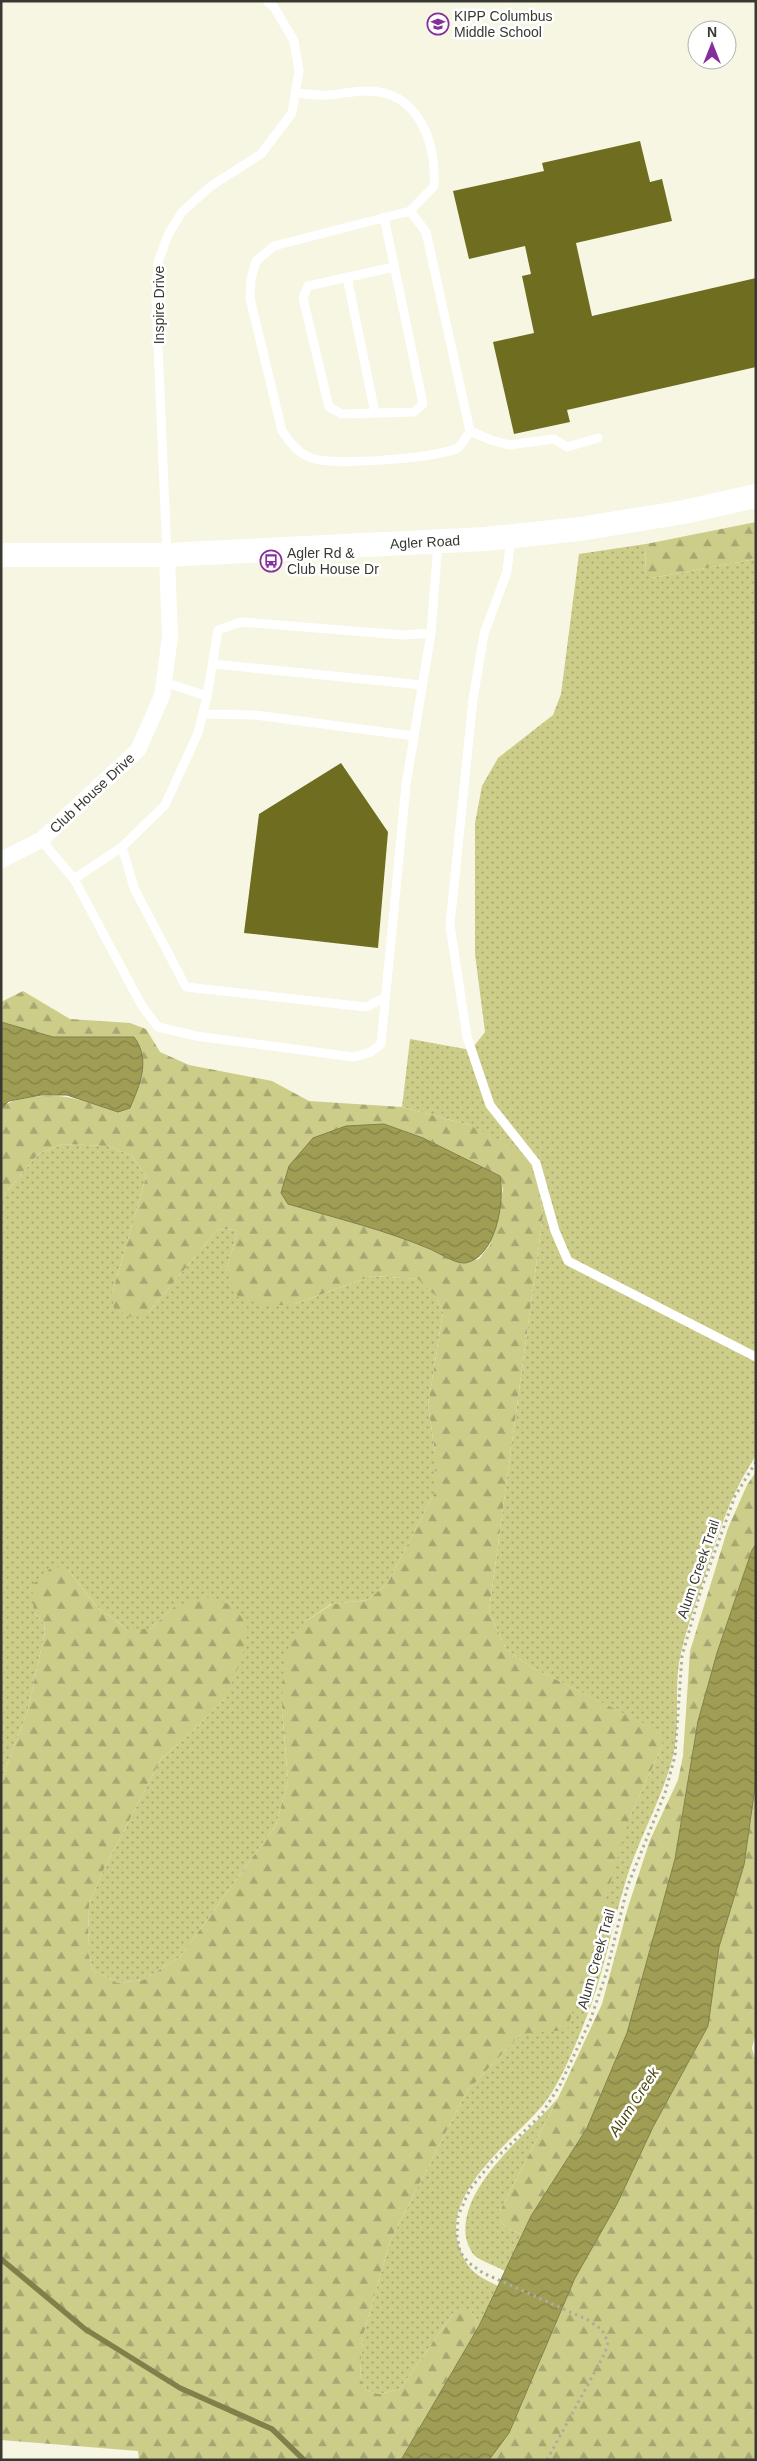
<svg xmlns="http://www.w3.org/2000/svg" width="757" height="2461" viewBox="0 0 757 2461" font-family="Arial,sans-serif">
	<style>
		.grass { fill: url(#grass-dots) }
		.forest { fill: url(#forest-firs); fill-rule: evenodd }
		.water { fill: url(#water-waves); stroke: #80804a }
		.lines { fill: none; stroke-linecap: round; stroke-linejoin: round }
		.stream { stroke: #80804a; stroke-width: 5.5 }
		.building { fill: #6f6d20 }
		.path { stroke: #adad9f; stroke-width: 3; stroke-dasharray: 2.5 4; stroke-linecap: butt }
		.lane { stroke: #fff; stroke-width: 9 }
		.street { stroke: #fff; stroke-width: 16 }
		.secondary { stroke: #fff; stroke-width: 24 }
		.labels { text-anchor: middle; stroke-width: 5; stroke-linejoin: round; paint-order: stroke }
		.poi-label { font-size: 14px; fill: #393932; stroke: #fff; text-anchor: start }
		.street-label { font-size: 14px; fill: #393932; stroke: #fff }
		.water-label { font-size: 15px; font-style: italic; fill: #4a480e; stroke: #fff }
	</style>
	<defs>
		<pattern id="grass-dots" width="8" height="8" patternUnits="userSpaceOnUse" patternTransform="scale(1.25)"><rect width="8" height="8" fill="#cdcd8a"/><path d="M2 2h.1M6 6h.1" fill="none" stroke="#a7a771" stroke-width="1.8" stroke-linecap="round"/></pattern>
		<pattern id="forest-firs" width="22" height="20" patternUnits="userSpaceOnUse" patternTransform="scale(1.25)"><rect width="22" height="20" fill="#cdcd8a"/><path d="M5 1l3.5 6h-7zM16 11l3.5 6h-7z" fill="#a7a771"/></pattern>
		<pattern id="water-waves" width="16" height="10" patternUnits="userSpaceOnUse" patternTransform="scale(1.25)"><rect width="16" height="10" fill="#9f9e54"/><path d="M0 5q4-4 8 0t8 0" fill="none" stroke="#838246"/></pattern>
	</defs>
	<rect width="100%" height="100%" fill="#f6f6e3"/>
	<path class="grass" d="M646 544 645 574 652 578 756 559V1456C730 1494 718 1535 704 1578 695 1606 684 1634 679 1663 675 1690 679 1718 675 1746 668 1788 639 1837 626 1880 611 1929 603 1979 583 2026 574 2049 558 2087 543 2105 513 2141 438 2194 460 2249 463 2257 467 2266 474 2272 481 2278 490 2282 498 2286L479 2326 471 2311H455L400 2389 379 2394 367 2391 360 2377 363 2336 390 2241 467 2091 521 2034 630 1816 660 1751 664 1734 531 1667 506 1649 489 1611 543 1215 537 1178 469 1125 402 1107 410 1039 471 1050 485 1032 475 954V823L482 786 498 758 553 715 561 694 579 554Z
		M63 1144 109 1146 132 1156 146 1177 112 1294 149 1312 218 1229 238 1230 226 1271 295 1304 372 1276 419 1279 436 1296 443 1312 428 1405 435 1452V1492L387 1584 367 1600 331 1604 306 1621 282 1708 288 1781 276 1825 180 1957 143 1980 118 1983 93 1970 88 1952 89 1903 104 1869 161 1759 194 1730 227 1696 174 1607 150 1629H127L98 1608 68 1570 34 1613 44 1624 45 1632 27 1713 1 1780V1199L38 1154Z
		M558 2098 500 2211V2221L506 2227 522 2235 505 2271C496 2266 482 2262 474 2255 471 2252 467 2243 466 2238 458 2186 527 2135 558 2098Z"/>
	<path class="forest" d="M756 522V559L652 578 645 575 646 544Z
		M23 991 70 1019 130 1023 146 1029 160 1052 189 1065 272 1081 309 1101 402 1107 469 1125 512 1146 537 1178 543 1215 489 1611 506 1649 531 1667 665 1734 660 1751 630 1816 567 2030 521 2034 467 2091 390 2241 363 2336 360 2377 367 2391 379 2394 400 2389 455 2311H471L479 2326 401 2460H139L138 2451 1 2440V1780L27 1713 45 1632 44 1624 34 1613 32 1585 53 1566 68 1570 98 1608 127 1629H150L174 1607 206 1597 235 1606 248 1629 242 1657 227 1696 194 1730 161 1759 104 1869 89 1903 88 1952 93 1970 118 1983 143 1980 180 1957 276 1825 288 1781 282 1708 283 1675 288 1648 306 1621 332 1604 367 1600 387 1584 435 1492V1452L428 1405 443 1312 436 1296 418 1279 372 1276 295 1304 265 1306 238 1297 226 1271 238 1230 218 1229 149 1312 131 1317 114 1309 112 1294 146 1177 132 1156 109 1146 63 1144 38 1154 1 1199V1109C9 1101 15 1100 26 1098 63 1091 84 1101 118 1112L72 1039 53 1037 1 1022V1002ZM384 1124 423 1138 500 1176 503 1190 490 1245 479 1259 463 1263 409 1240Z
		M756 1472V1544L752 1550 717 1653 698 1721 675 1859 627 2033 587 2128 531 2216 522 2235 506 2227 500 2221V2211L558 2098 602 2004 628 1907 650 1840 678 1780 683 1756 690 1651 728 1528 747 1485Z
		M756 1780V2033L752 2048 756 2062V2460H489L509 2433 575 2278 617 2204 653 2127 708 2026 719 1947 744 1865Z"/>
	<path class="water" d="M1 1022 53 1037H134C151 1060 140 1084 130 1108L118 1112 67 1095H41L9 1101 1 1109Z
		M384 1124 423 1138 500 1176C505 1201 496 1258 465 1263 456 1264 439 1253 430 1249 385 1230 336 1218 288 1204L281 1193 289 1166 313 1138 346 1126Z
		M756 1544V1780L744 1865 719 1947 708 2026 653 2127 617 2204 575 2278 509 2433 489 2460H401L479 2326 531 2216 587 2128 627 2033 675 1859 698 1721 717 1653 752 1550Z"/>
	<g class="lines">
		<path class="stream" d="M1 2259 85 2329 180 2388 272 2429 304 2460"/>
	</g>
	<path class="building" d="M640 141 650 182 662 179 672 221 576 243 592 316 756 278V367L567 410 570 422 514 434 493 342 534 333 522 276 531 274 525 246 469 259 453 191 544 171 542 163Z
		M341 763 388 832 378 948 244 933 259 814Z"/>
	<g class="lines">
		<path class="path" d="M547 2460 605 2353 608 2342 602 2330 588 2320 483 2273 469 2263 460 2252 457 2235 458 2216 470 2189 492 2162 541 2115 560 2085 590 2021 606 1974 628 1885 665 1793 675 1756 682 1656 701 1590 735 1496 756 1462"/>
		<path class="lane" d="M297 93C307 94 318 96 328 95 341 94 354 91 367 91 419 91 436 142 434 186L410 211 274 246 256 261 251 279 250 298 282 431C289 441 297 452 309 457 330 467 433 458 456 449 462 446 466 437 470 431L426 232 410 211
			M384 217 423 404 414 412 342 414 329 407 303 298 308 286 394 267
			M347 277 375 413
			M470 431 491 440 509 445 554 439 567 447 598 438
			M511 536 507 572 484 634 473 699 450 925 467 1037 490 1105 536 1163 555 1231 568 1261 756 1357
			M167 555 156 300 158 262 168 235 182 212 211 186 261 154 292 113 299 71 294 41 274 7 267 1
			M213 664 422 685
			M164 682 207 696 218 630 241 622 403 635 431 633
			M203 714 255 715 414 736
			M41 840 74 879 142 1006 158 1027 196 1036 354 1057 371 1052 381 1044 406 785 431 633 438 543
			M122 847 134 888 186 987 366 1007 384 998
			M74 879 122 847 165 805 198 733 207 696"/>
		<path class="street" d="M1 860 41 840 138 750 162 696 170 637 167 555"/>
		<path class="secondary" d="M1 555H167L485 539 580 529 684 512 756 496"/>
	</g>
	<defs>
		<g id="school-ring" transform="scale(1.125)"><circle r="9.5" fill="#fff" stroke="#852f9d" stroke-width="1.5"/><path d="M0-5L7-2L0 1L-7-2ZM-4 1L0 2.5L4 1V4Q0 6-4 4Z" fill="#852f9d"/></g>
		<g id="bus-ring" transform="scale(1.125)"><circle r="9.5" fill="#fff" stroke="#852f9d" stroke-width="1.5"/><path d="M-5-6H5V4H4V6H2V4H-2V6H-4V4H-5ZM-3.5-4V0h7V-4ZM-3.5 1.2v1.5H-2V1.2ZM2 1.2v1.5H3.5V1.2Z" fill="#852f9d"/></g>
	</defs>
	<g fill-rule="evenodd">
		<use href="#school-ring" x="438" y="24"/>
		<use href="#bus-ring" x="271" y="561"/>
	</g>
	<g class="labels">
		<g class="poi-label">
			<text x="454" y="21">KIPP Columbus<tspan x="454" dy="16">Middle School</tspan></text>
			<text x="287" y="558">Agler Rd &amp;<tspan x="287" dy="16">Club House Dr</tspan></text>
		</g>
		<g class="street-label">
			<text transform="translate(159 305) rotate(-90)" y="5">Inspire Drive</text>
			<text transform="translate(425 542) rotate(-3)" y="5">Agler Road</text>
			<text transform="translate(92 793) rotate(-43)" y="5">Club House Drive</text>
			<text transform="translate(698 1569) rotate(-71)" y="5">Alum Creek Trail</text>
			<text transform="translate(596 1959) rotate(-74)" y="5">Alum Creek Trail</text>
		</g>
		<g class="water-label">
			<text transform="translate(634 2102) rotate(-57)" y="5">Alum Creek</text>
		</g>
	</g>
	<rect width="757" height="2461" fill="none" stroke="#393932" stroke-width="5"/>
	<g transform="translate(712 45)"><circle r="24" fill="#ffffff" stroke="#b0b0ad"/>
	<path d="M0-4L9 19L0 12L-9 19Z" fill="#852f9d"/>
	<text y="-8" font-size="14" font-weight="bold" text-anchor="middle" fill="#393932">N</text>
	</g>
</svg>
